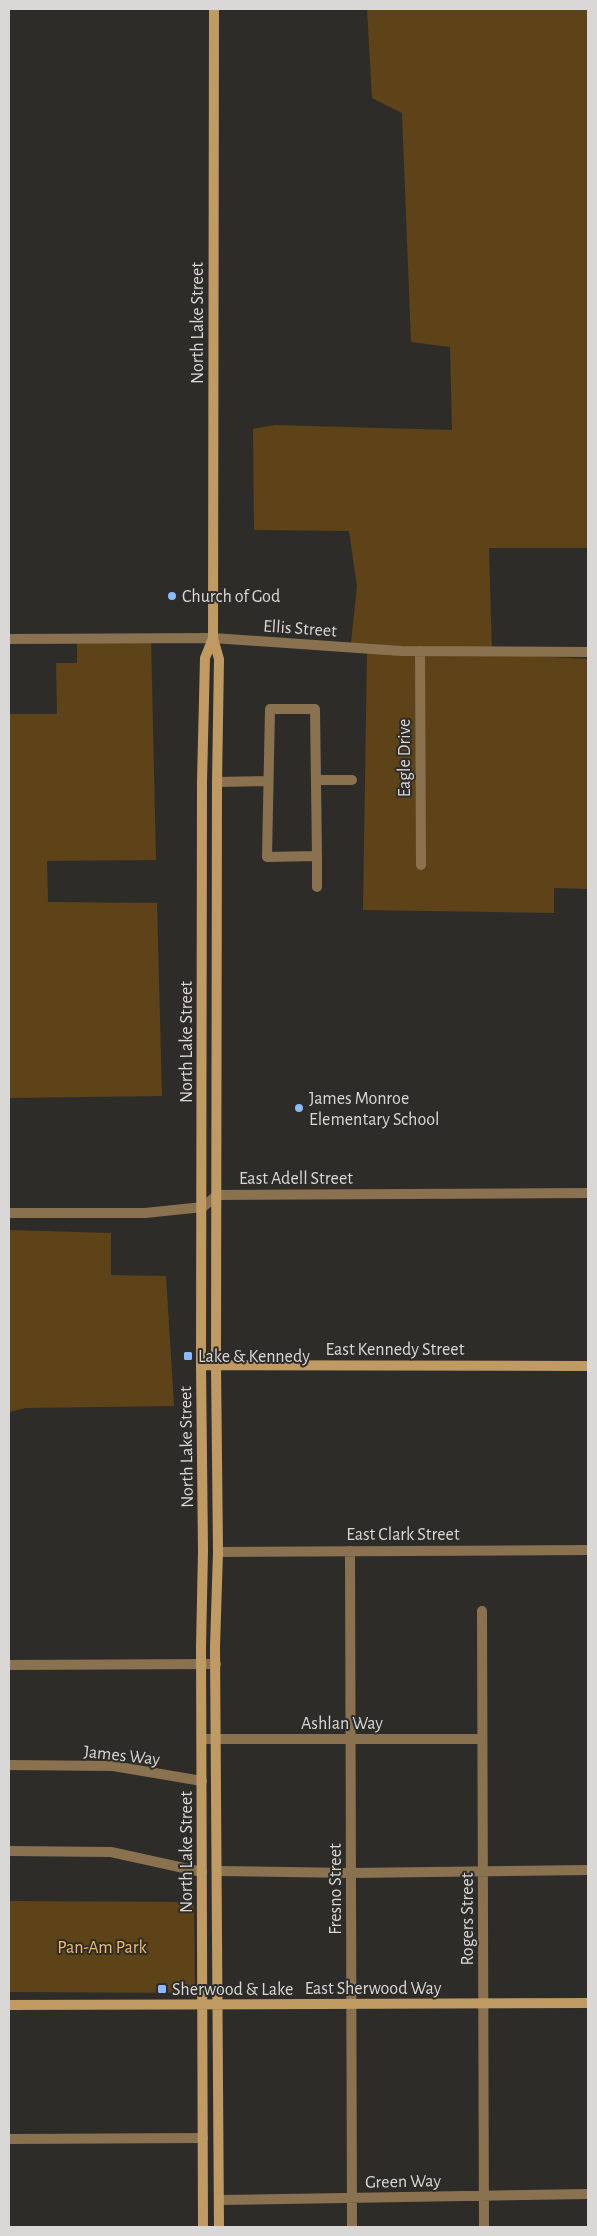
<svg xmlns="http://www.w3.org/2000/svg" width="597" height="2236" viewBox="0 0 597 2236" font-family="'Alegreya Sans',sans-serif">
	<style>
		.green { fill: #5e4319 }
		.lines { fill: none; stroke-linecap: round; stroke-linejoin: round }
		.street { stroke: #8a7251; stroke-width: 10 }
		.secondary { stroke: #c09a63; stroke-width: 10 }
		.poi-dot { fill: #88bafc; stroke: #2e2c29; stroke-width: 2 }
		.labels { text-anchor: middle; stroke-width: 4; stroke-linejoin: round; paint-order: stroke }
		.street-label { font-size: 18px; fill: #dad8d6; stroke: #2e2c29 }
		.poi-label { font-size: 18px; fill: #dad8d6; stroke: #2e2c29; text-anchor: start }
		.park-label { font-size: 18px; fill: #f5ba64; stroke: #2e2c29 }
	</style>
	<rect width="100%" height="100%" fill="#2e2c29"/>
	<path class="green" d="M367 9H588V548H489L492 654 588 659V889L554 888V913L363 910 367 653 350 652 357 586 349 531 254 530 253 429 275 425 452 430 450 347 411 342 402 113 372 98Z
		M151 637 156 860 47 861 48 902 157 903 162 1096 9 1098V714H57L56 663H77V641Z
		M9 1230 111 1233V1275L166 1276 174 1406 26 1408 9 1412Z
		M9 1901 194 1902 195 1993 9 1992Z"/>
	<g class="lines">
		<path class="street" d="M9 639 213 638 401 651 588 652
			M420 651 421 865
			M270 709H315L317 856 267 857Z
			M316 780H352
			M217 782 268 781
			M317 887V856
			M9 1213H145L203 1207 217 1195 588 1193
			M350 1551 352 2227
			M218 1552 588 1550
			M482 1611 484 2227
			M9 1665 216 1664
			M203 1739H482
			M9 1765 113 1766 202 1781
			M9 1851 111 1852 202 1872
			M218 1871 351 1873 588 1870
			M9 2139 203 2138
			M219 2200 588 2194"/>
		<path class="secondary" d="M214 9 213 638 219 659 217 782 216 1365 218 1552 215 1647 219 2227
			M201 1365 588 1366
			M9 2005 588 2003
			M203 2227 201 1647 203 1551 201 1365 202 782 205 658 213 638"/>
	</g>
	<g class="poi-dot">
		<circle cx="172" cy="596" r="5"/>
		<circle cx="299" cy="1108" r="5"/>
		<rect x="183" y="1351" width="10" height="10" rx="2.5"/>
		<rect x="157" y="1984" width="10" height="10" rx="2.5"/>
	</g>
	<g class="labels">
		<g class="street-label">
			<text transform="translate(197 323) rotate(-90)" y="6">North Lake Street</text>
			<text transform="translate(300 628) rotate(4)" y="6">Ellis Street</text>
			<text transform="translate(404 758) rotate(-90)" y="6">Eagle Drive</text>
			<text transform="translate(186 1042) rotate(-90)" y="6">North Lake Street</text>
			<text x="296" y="1184">East Adell Street</text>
			<text x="395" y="1355">East Kennedy Street</text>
			<text transform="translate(186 1447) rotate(-91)" y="6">North Lake Street</text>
			<text x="403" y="1540">East Clark Street</text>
			<text x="342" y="1729">Ashlan Way</text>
			<text transform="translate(122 1755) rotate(6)" y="6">James Way</text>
			<text transform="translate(186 1852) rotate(-90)" y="6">North Lake Street</text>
			<text transform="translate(335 1889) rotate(-90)" y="6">Fresno Street</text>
			<text transform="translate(467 1919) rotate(-90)" y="6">Rogers Street</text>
			<text x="373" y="1994">East Sherwood Way</text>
			<text transform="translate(403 2181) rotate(-1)" y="6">Green Way</text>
		</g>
		<g class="poi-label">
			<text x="182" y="602">Church of God</text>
			<text x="309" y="1104">James Monroe<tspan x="309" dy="21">Elementary School</tspan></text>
			<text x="198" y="1362">Lake &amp; Kennedy</text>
			<text x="172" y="1995">Sherwood &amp; Lake</text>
		</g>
		<g class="park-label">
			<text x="102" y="1953">Pan-Am Park</text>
		</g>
	</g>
	<rect width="597" height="2236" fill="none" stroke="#dad8d6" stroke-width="20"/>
</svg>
